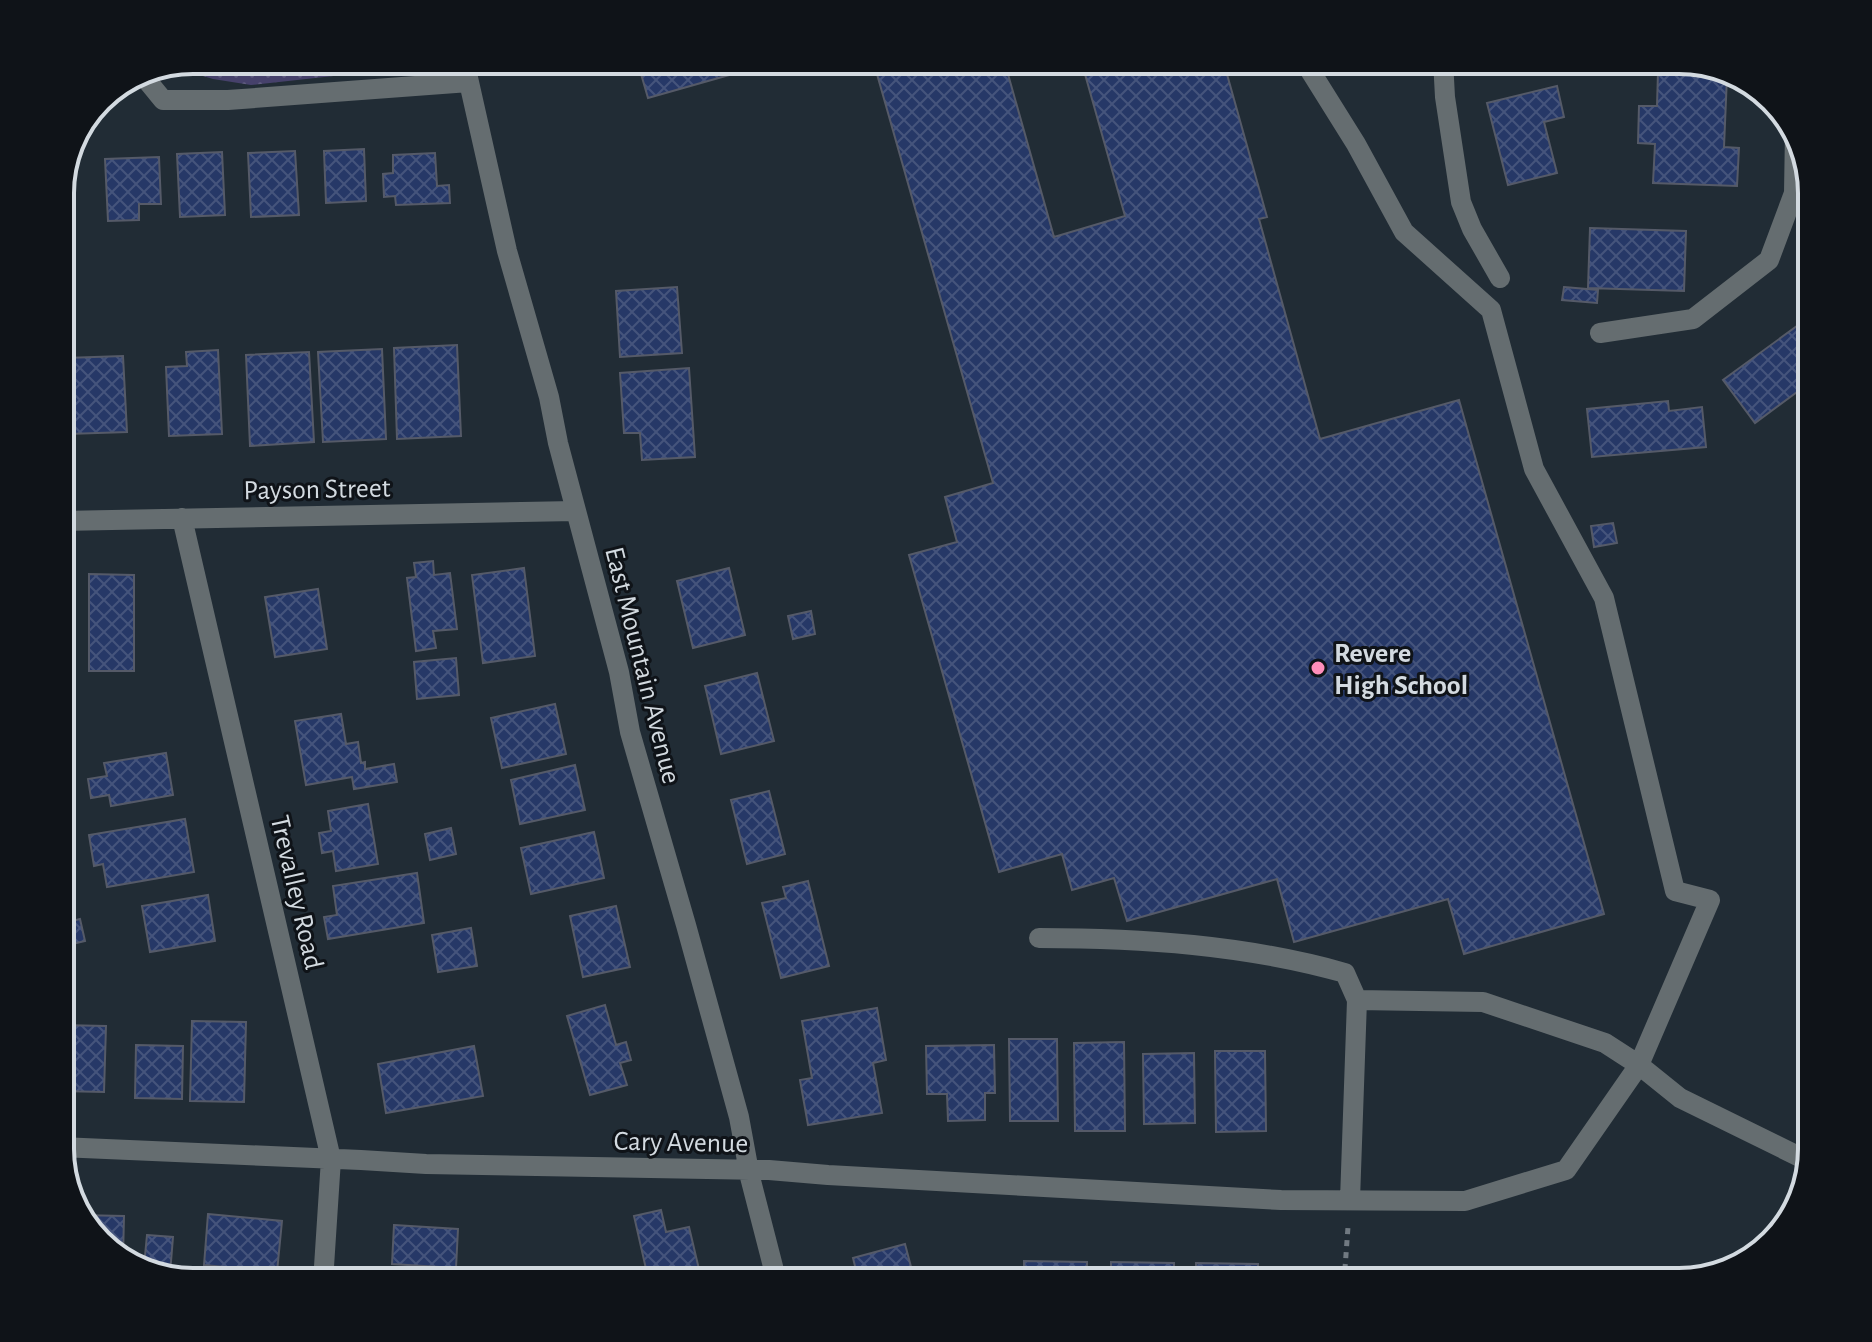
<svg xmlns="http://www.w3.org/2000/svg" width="1872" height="1342" viewBox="0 0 1872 1342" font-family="'Alegreya Sans',sans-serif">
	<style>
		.green { fill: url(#green-dots) }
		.building { fill: url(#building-cross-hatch); stroke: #555a68; stroke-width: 2 }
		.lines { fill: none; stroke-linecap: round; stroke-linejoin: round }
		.path { stroke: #717a82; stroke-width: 5; stroke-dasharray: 6 6; stroke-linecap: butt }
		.minor { stroke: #656d70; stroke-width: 20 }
		.poi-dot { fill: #fe8ebb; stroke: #0f1318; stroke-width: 3 }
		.labels { text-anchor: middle; stroke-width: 6; stroke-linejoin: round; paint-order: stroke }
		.street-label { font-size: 28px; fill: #d3dae0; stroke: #0f1318 }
		.poi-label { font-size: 28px; font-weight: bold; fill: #d3dae0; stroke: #0f1318; text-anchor: start }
		.rim { fill: none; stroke: #d3dae0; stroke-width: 4 }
	</style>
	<defs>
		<pattern id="green-dots" width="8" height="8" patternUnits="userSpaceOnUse" patternTransform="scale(2)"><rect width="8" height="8" fill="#46416b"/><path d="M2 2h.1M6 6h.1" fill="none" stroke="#605c80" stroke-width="1.8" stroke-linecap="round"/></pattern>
		<pattern id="building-cross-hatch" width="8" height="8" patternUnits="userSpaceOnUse" patternTransform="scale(2)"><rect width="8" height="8" fill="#263867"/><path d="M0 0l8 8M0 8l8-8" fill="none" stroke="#45547c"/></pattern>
	</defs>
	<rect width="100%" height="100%" fill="#212c35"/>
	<path class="green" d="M193 60H423L424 66 251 85 213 79 183 70 178 66Z"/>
	<path class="building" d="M637 60H782L648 98Z
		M873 60H1004L1054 237 1125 216 1081 60H1223L1267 217 1259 219 1320 439 1459 400 1604 914 1464 954 1448 899 1294 942 1277 879 1127 921 1114 878 1072 890 1062 854 999 872 909 555 957 542 945 497 993 483Z
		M1658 72 1722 75 1727 76 1724 147 1739 148 1737 186 1653 183 1655 144 1638 143 1639 106H1657Z
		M1557 86 1564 117 1544 122 1557 173 1508 185 1487 103Z
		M364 149 366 201 326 203 324 151Z
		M295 151 299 215 251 217 248 153Z
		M222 152 225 215 180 217 177 154Z
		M435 153 437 186 449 185 450 203 396 205 395 196 384 197 383 174 393 173V155Z
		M159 157 161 204H139V220L108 221 105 159Z
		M1590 228 1686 231 1684 291 1588 288Z
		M677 287 682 353 620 357 616 291Z
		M1564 287 1598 290 1597 303 1562 300Z
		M1812 315V381L1755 423 1723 380Z
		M457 345 461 436 397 439 394 348Z
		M382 349 386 439 323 442 318 352Z
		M218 350 222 434 169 436 166 367 187 366 186 352Z
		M309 352 314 442 250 446 246 355Z
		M123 356 127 432 68 434 65 358Z
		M689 368 695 457 642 460 640 433H624L620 373Z
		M1668 401 1669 411 1702 407 1706 447 1592 457 1587 409Z
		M1613 523 1617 543 1594 547 1591 526Z
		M433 561 434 575 450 573 457 629 433 631 436 648 416 651 407 578 416 577 414 563Z
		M524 568 535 656 483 663 472 575Z
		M729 568 745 635 693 648 677 581Z
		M89 574 134 575V671H89Z
		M318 589 327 649 275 657 265 597Z
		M811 611 815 634 793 639 788 616Z
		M456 658 459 695 417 699 414 662Z
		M757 673 774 741 721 754 705 686Z
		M555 704 566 754 502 768 491 718Z
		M341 714 346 744 358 742 361 763 365 762V769L394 764 397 782 354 789 352 777 306 785 295 721Z
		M166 753 173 795 111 806 109 795 91 798 88 779 107 776 104 763Z
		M575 765 585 810 520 824 511 780Z
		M769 791 785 854 747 864 731 800Z
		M368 804 378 864 336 871 333 851 322 853 319 833 331 831 328 811Z
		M185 819 194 872 107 887 103 864 94 866 89 835Z
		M451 828 456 854 430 860 425 834Z
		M594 832 604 878 531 894 521 848Z
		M417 873 424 923 328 939 324 917 337 915 333 886Z
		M808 881 829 966 781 978 762 903 786 898 783 887Z
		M208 895 215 941 150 952 142 906Z
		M616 906 630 967 583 977 570 916Z
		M80 919 85 941 60 947V924Z
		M471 928 477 966 438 972 432 935Z
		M60 955 71 956V998L60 997Z
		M605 1005 616 1045 626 1042 631 1060 620 1063 627 1085 590 1095 567 1016Z
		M877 1008 886 1060 873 1063 882 1113 808 1125 800 1080 812 1078 802 1021Z
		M192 1021 246 1022 244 1102 190 1101Z
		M60 1025 106 1026 104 1092 60 1091Z
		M1009 1039H1057L1058 1121H1010Z
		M1124 1042 1125 1131H1075L1074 1043Z
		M136 1045 183 1046 182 1099 135 1098Z
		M994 1045 995 1093H985V1120L948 1121 947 1094H927L926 1046Z
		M474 1046 483 1096 386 1113 378 1064Z
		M1215 1051H1265L1266 1131 1216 1132Z
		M1194 1053 1195 1123 1144 1124 1143 1054Z
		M661 1210 666 1232 689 1227 702 1282H649L634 1216Z
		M208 1214 282 1221 277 1272 204 1265Z
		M78 1215 124 1216 123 1258 113 1255Z
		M394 1225 458 1229 456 1268 392 1264Z
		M147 1235 173 1237 170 1274 144 1266Z
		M905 1244 915 1282H859L853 1258Z
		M1024 1261 1087 1262V1282H1024Z
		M1111 1262 1174 1263V1282H1111Z
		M1196 1263 1258 1264V1282H1196Z"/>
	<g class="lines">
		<path class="path" d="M1344 1282 1348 1227"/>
		<path class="minor" d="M464 60 507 251 549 397 558 443 619 672 630 732 686 925 739 1117 750 1177 777 1282
			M1307 60 1311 72 1356 144 1404 232 1491 310 1534 469 1604 598 1675 891 1710 900 1639 1065 1680 1098 1808 1161
			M1443 60 1445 97 1461 202 1472 229 1500 278
			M145 78 163 100H228L469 82
			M1600 333 1693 319 1769 260 1794 193 1795 131
			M182 518 331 1159 323 1282
			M60 521 575 511
			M1039 938C1141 938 1246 945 1345 973L1357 1000
			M60 1147 361 1160 426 1164 769 1170 828 1175 1281 1200 1465 1201 1566 1170 1639 1065 1605 1043 1483 1002 1357 1000 1350 1200"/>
	</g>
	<circle class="poi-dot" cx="1318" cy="668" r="8"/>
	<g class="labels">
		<g class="street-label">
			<text transform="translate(317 488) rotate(-1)" y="10">Payson Street</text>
			<text transform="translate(644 665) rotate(76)" y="10">East Mountain Avenue</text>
			<text transform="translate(298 892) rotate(77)" y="10">Trevalley Road</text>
			<text transform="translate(681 1141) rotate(1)" y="10">Cary Avenue</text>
		</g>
		<g class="poi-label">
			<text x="1334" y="662">Revere<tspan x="1334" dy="32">High School</tspan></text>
		</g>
	</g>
	<path d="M0 0H1872V1342H0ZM193 74H1679A119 119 0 0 1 1798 193V1149A119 119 0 0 1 1679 1268H193A119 119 0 0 1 74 1149V193A119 119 0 0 1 193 74Z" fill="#0f1318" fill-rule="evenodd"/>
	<path class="rim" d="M193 74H1679A119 119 0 0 1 1798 193V1149A119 119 0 0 1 1679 1268H193A119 119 0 0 1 74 1149V193A119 119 0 0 1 193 74Z"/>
</svg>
